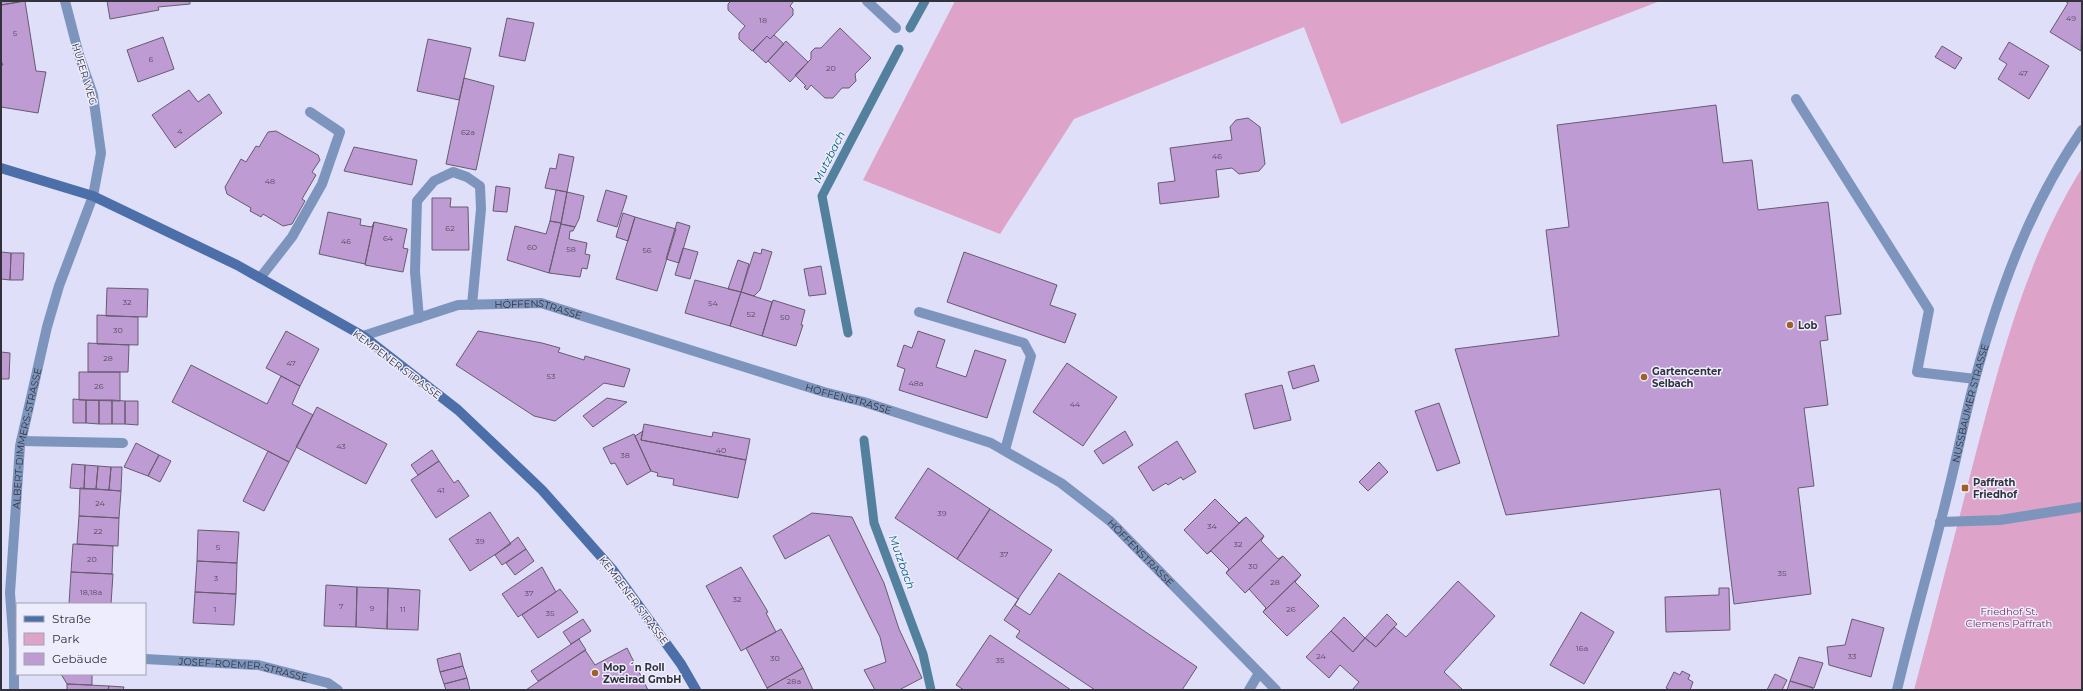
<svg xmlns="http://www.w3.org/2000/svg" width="2083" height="691" viewBox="0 0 2083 691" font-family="Montserrat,sans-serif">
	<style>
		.green { fill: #dda3c9 }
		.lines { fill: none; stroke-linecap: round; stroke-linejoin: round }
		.stream { stroke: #52809d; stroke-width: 9 }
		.building { fill: #be9bd2; stroke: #685b6f }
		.service { stroke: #7d95bd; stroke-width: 10 }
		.minor { stroke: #7d95bd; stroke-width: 10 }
		.secondary { stroke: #4c6fa9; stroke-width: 10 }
		.poi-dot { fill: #a06028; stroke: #ededfd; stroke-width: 1.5 }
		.labels { text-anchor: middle; stroke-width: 3; stroke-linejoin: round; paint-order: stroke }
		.number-label { font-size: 8px; fill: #554c62 }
		.street-label { font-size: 10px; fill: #32323c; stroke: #ededfd }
		.poi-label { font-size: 10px; font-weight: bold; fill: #32323c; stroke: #ededfd; text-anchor: start }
		.park-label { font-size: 10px; fill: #752e61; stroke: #ededfd }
		.water-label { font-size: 11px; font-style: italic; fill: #015d81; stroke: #ededfd }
	</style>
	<rect width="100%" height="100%" fill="#dfdff9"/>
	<path class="green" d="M955 1H1660L1341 124 1304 27 1074 119 1000 234 863 180Z
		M2082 168V690H1914C1934 616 1953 542 1972 468 1999 365 2025 259 2082 168Z"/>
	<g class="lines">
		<path class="stream" d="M910 28 925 1
			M848 333 822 196 899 49
			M864 440 874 523 923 654 931 690"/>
	</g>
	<path class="building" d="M1 1H18L19 2 1 5Z
		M25 1 36 71 46 72 38 113 1 107V65H3L1 61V5Z
		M107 1H190V4L158 7 159 10 110 19Z
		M731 1H791L793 2 790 6 793 9V15L770 39 767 36 752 51 739 39V33L745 26 728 10V4Z
		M2065 1H2082L2081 51 2050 32 2068 3Z
		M507 18 534 23 525 61 499 56Z
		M840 28 871 58 855 74 856 81 849 88H842L833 98H825L811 85 807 90 804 87 806 86 795 75 811 59V52L815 48H821Z
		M774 35 784 44 766 63 753 51 767 36 770 39Z
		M163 37 174 69 138 82 127 50Z
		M428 39 471 48 459 100 417 91Z
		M786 41 808 62 790 82 768 61Z
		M2009 42 2049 66 2029 99 1998 79 2007 64 1999 59Z
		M1942 46 1962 58 1955 69 1935 57Z
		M464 78 494 86 476 170 446 164Z
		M189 90 198 102 209 94 222 113 175 148 152 115Z
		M1716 105 1723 163 1752 160 1758 210 1828 202 1841 314 1825 316 1828 340 1820 341 1828 405 1804 408 1814 486 1798 488 1811 594 1734 604 1720 489 1506 515 1455 349 1559 336 1546 230 1569 227 1557 125Z
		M1248 118 1260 127 1265 164 1259 171 1239 174 1232 168 1216 170 1219 197 1160 204 1158 183 1175 181 1170 148 1232 140 1230 127 1236 120Z
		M276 131 318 155 320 160 312 172 316 175 302 199 305 201 292 224 283 226 263 214 261 217 250 211 251 208 227 194 225 187 241 159 246 162 256 146 259 147 268 132Z
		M354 147 417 160 412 185 344 171Z
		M559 154 574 157 567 192 545 188 550 168 556 169Z
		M496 186 510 188 507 212 493 211Z
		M556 190 567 192 561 223 550 221Z
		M606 190 627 196 617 227 597 221Z
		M567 192 584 196 579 219 575 227 561 224Z
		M432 198H451L450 207H468L469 250H432Z
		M328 212 361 219 360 225 372 227 374 222 365 264 319 254Z
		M623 213 635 217 628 241 616 237Z
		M635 217 676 229 657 291 616 279Z
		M550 221 561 223 549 273 507 260 515 226 546 234Z
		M374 222 407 229 403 248 408 249 403 272 365 265Z
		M677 222 690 226 679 263 666 259Z
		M561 224 575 227 573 231H570L569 239 587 243 585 254 590 255 587 269 582 268 580 277 549 273Z
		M683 248 698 252 690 279 675 275Z
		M762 249 772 252 760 290 754 296 741 292 754 252 761 254Z
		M1 252 11 253 10 280 1 279Z
		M964 252 1057 285 1050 305 1076 314 1065 343 947 302Z
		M11 253H24L23 280H10Z
		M738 260 749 264 741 292 728 289Z
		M821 266 826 294 809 296 804 269Z
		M695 280 741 292 730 326 685 313Z
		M107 288 148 289 147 317 106 316Z
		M741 292 772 302 762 336 730 326Z
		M773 300 805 310 801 325H803L796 346 762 336Z
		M97 315 138 317V345L97 344Z
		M286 331 319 349 300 386 266 368Z
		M478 331 542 343 560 348 558 352 584 360 585 356 630 369 624 387 604 383 555 421 534 416 456 365Z
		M918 331 945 340 936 367 966 377 975 350 1006 360 987 418 899 390 905 369 897 366 904 345 912 348Z
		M88 343 129 345 128 372H88Z
		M1 352 10 353 9 379H1Z
		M1067 363 1117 397 1083 446 1033 412Z
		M191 365 267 404 281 376 300 386 292 404 313 415 289 462 172 402Z
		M1314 365 1319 381 1293 389 1288 372Z
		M79 372H120V401L79 400Z
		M1282 385 1291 420 1254 429 1245 394Z
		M607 398 627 402 593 427 583 416Z
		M73 399 86 400V423H73Z
		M86 400H99V424L86 423Z
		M99 400H112V424H99Z
		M112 400 125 401V424H112Z
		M125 401H138V425L125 424Z
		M1439 403 1460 463 1437 471 1415 411Z
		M317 407 387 444 366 484 296 447Z
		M644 424 712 437 713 432 750 439 746 460 641 440Z
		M643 431 641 440 746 460 738 498 673 485 674 479 657 476 658 473 651 471 635 436Z
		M1125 431 1133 445 1103 464 1094 451Z
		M634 434 651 471 627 485 615 463 611 464 603 448Z
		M1177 441 1196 472 1183 480 1181 477 1168 485 1166 483 1153 491 1138 467Z
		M136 443 159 455 148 476 124 467Z
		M432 450 439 461 418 475 411 465Z
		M268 451 289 462 264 511 243 501Z
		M159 455 171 461 160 482 148 476Z
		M439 461 454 483 458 480 469 496 436 518 411 480Z
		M1379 462 1388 472 1368 491 1359 482Z
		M72 464 85 465 84 489 70 488Z
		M85 465 98 466 96 489H84Z
		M98 466 111 467 109 490 96 489Z
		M111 467H122L121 491 109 490Z
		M928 468 990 509 957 559 895 518Z
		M80 488 121 491 119 518 79 516Z
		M1215 499 1239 523 1246 517 1207 554 1184 530Z
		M990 509 1052 550 1018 599 957 559Z
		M490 512 511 544 470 571 449 539Z
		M812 513 852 517 884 583 899 629 922 678 899 690H875L864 670 886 662 880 637 829 535 785 559 773 536Z
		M79 516 119 518 118 546 77 544Z
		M1246 517 1264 536 1226 573 1229 569 1211 551 1207 554Z
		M198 530 239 532 237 563 197 561Z
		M1264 536 1261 541 1278 559 1283 556 1245 593 1226 573Z
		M518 537 526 549 502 565 495 555Z
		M73 544 113 546 112 574 71 572Z
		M526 549 534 561 515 575 506 563Z
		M1283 556 1301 575 1263 612 1266 608 1249 589 1245 593Z
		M197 561 237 563 236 594 195 592Z
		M542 567 556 592 518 617 502 594Z
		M741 567 768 612 766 613 776 632 741 651 706 586Z
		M71 572 113 574 111 604H69Z
		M1059 573 1197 667 1182 690H1095L1016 637 1020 631 1004 620 1019 598 1015 605 1030 615Z
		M1301 575 1295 582 1319 606 1287 636 1263 612Z
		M1458 581 1495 616 1444 672 1463 690H1352L1359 682 1340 665 1329 678 1306 657 1331 631 1353 652 1365 638 1376 647 1394 627 1406 637Z
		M326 585 357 587 356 627 324 626Z
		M357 587 388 588 387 629 356 627Z
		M388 588 420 590 418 630 387 629Z
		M1719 588H1729L1730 630 1666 632 1665 597 1719 595Z
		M560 589 578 612 538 638 522 615Z
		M195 592 236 594 234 625 193 623Z
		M1581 612 1614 632 1584 684 1550 665Z
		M1387 614 1397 624 1376 647 1365 638Z
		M1344 617 1365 638 1353 652 1331 631Z
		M583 619 591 631 571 644 563 632Z
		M1852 619 1884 628 1871 677 1829 665 1827 647 1845 645Z
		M781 629 803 668 767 688 746 648Z
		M990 635 1071 690H964L956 685Z
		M579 639 586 650 538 681 531 671Z
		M627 648 648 690H526L585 650 595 665Z
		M460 653 463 666 440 672 437 659Z
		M1799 657 1823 663 1814 688 1790 681Z
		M463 666 467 678 444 684 440 672Z
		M803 668 813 690H768L767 688Z
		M1682 671 1690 675 1688 679 1693 682 1690 690H1670L1666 688 1674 672 1680 675Z
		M61 674H92V685L67 684Z
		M1775 674 1787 680 1782 690H1767Z
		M467 678 470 690H446L444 684Z
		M1790 681 1813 688 1812 690H1787Z
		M67 684 109 686 108 690H67Z
		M109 686 124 687 123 690H108Z"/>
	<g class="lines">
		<path class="service" d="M1796 99 1929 310 1917 372 1975 379
			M260 278 292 237 322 184 340 132 310 112
			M919 312 1024 343 1031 356 1005 450
			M419 318 415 272 417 201 434 181 453 172 467 177 480 186 481 209 472 305
			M21 441 123 443
			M1940 522 2000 520 2082 507"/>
		<g class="minor">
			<path d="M867 1 896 28"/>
			<path id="s1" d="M363 336 458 305 541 303 824 392 864 402 991 443 1061 483 1110 521 1276 690"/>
			<path id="s2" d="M145 659 258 665 328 683 338 690"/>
			<path id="s3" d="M14 690V649L10 593 20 446 47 327 59 286 93 196 101 153 93 95 79 55 65 1"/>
			<path d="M1249 690 1259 673"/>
			<path id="s4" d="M1897 690C1913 622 1933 555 1949 488 1958 452 1965 415 1975 379 1999 291 2030 205 2082 130"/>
		</g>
		<path class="secondary" d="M1 168 93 196 237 265 363 336 458 410 542 490 612 569 681 664 696 690"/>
	</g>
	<g class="poi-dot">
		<circle cx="1790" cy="325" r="4"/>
		<circle cx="1644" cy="377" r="4"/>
		<rect x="1961" y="484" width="8" height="8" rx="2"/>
		<circle cx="595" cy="673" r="4"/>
	</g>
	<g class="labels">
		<g class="number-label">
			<text x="2071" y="21">49</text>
			<text x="763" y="23">18</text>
			<text x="15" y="36">5</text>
			<text x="151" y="62">6</text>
			<text x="831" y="71">20</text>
			<text x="2023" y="76">47</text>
			<text x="180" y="134">4</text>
			<text x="468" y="135">62a</text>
			<text x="1217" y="159">46</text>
			<text x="270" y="184">48</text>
			<text x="450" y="231">62</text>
			<text x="388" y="241">64</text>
			<text x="346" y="244">46</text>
			<text x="532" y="250">60</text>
			<text x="571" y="252">58</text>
			<text x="647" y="253">56</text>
			<text x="127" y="305">32</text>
			<text x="713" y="306">54</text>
			<text x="751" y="317">52</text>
			<text x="785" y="320">50</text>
			<text x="118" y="333">30</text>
			<text x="108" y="361">28</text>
			<text x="291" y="366">47</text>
			<text x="551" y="379">53</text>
			<text x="916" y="386">48a</text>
			<text x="99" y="389">26</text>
			<text x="1075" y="407">44</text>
			<text x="341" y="449">43</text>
			<text x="721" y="453">40</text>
			<text x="625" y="458">38</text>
			<text x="441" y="493">41</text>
			<text x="100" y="506">24</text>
			<text x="942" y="516">39</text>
			<text x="1212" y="529">34</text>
			<text x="98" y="534">22</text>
			<text x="480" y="544">39</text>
			<text x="1238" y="547">32</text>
			<text x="218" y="550">5</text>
			<text x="1004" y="557">37</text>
			<text x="92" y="562">20</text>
			<text x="1253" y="569">30</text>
			<text x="1782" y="576">35</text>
			<text x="216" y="581">3</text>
			<text x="1275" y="585">28</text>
			<text x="91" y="595">18,18a</text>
			<text x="529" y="596">37</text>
			<text x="737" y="602">32</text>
			<text x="341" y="609">7</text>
			<text x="372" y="611">9</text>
			<text x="215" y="612">1</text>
			<text x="403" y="612">11</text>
			<text x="1291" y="612">26</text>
			<text x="550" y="616">35</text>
			<text x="1582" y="651">16a</text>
			<text x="1321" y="659">24</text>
			<text x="1852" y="659">33</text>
			<text x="775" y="661">30</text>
			<text x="1000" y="663">35</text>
			<text x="794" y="684">28a</text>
		</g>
		<g class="street-label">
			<text transform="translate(85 74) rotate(73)" y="4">HUFER WEG</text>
			<text dy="4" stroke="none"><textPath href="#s1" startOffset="181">HÖFFENSTRASSE</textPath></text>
			<text transform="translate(397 364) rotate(37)" y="4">KEMPENER STRASSE</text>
			<text dy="4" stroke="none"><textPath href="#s1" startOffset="505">HÖFFENSTRASSE</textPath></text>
			<text dy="4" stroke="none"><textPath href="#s4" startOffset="296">NUSSBAUMER STRASSE</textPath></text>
			<text dy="4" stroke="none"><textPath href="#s3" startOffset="253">ALBERT-DIMMERS-STRASSE</textPath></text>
			<text dy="4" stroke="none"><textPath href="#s1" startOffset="841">HÖFFENSTRASSE</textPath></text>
			<text transform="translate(634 600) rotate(53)" y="4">KEMPENER STRASSE</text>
			<text dy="4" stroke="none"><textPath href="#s2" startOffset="99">JOSEF-ROEMER-STRASSE</textPath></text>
		</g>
		<g class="poi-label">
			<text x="1798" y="329">Lob</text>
			<text x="1652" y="375">Gartencenter<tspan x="1652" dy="12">Selbach</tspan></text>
			<text x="1973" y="486">Paffrath<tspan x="1973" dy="12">Friedhof</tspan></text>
			<text x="603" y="671">Mop ´n Roll<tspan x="603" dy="12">Zweirad GmbH</tspan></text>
		</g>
		<g class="park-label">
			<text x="2009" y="615">Friedhof St.<tspan x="2009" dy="12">Clemens Paffrath</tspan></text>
		</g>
		<g class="water-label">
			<text transform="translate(829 157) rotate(-63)" y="4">Mutzbach</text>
			<text transform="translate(902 562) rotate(70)" y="4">Mutzbach</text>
		</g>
	</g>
	<rect width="2083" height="691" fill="none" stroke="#32323c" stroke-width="4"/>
	<rect x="16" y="603" width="130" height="72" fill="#ededfd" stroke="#a2a2b0"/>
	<rect x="24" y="616" width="20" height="6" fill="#4c6fa9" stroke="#a2a2b0"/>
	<text x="52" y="623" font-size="12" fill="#32323c">Straße</text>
	<rect x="24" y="633" width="20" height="12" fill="#dda3c9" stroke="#a2a2b0"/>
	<text x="52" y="643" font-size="12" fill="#32323c">Park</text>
	<rect x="24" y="653" width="20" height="12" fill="#be9bd2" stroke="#a2a2b0"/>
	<text x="52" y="663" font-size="12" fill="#32323c">Gebäude</text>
</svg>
